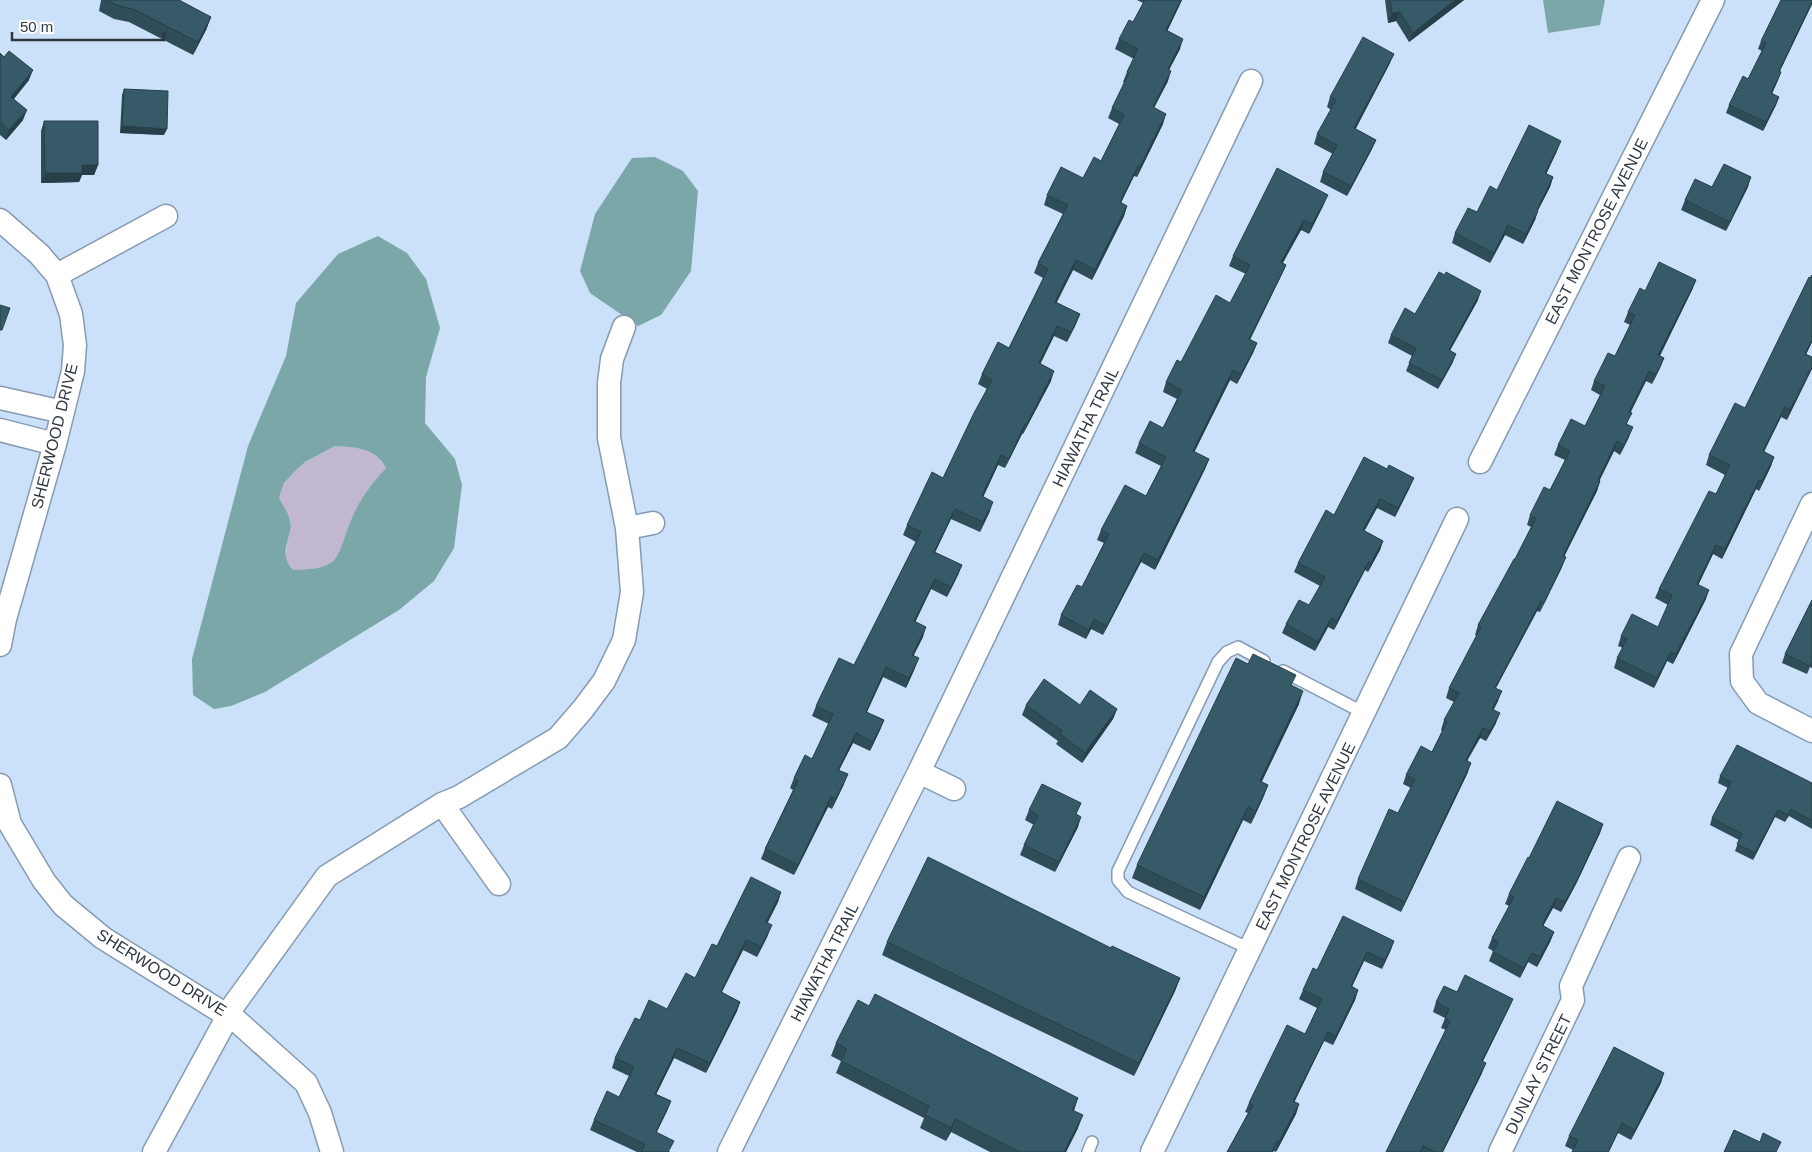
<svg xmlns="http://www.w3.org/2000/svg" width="1812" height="1152" viewBox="0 0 1812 1152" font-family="Arial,sans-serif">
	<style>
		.green { fill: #c2b7d1 }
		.water { fill: #7ba7a8; fill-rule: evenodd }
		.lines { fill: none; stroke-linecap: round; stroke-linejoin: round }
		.service-casing { stroke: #869ab0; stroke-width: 14 }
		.minor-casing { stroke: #869ab0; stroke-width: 25 }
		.service { stroke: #fff; stroke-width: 11 }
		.minor { stroke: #fff; stroke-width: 22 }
		.wall { fill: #2e4d59 }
		.shaded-wall { fill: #263f49 }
		.building { fill: #365a68; stroke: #263f49 }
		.labels { text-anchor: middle; stroke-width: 5; stroke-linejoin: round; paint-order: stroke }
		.street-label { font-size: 16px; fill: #2e3740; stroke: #fff }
	</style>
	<rect width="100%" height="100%" fill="#cbe1f9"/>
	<path class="green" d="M335 446C356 447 375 448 386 468 371 484 359 500 351 520 347 531 342 551 334 560 324 570 306 569 293 570L287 564 286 556 287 540 291 521 279 498 284 483 293 473 305 462Z"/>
	<path class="water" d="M1543 0H1605L1600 25 1548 33Z
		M655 157 683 171 698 191 691 271 661 315 638 326 590 293 580 271 595 214 632 158Z
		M378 236 407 253 426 279 440 328 426 377 425 423 455 459 462 485 454 548 434 581 399 610 265 692 231 706 214 709 193 695 192 659 248 446 286 356 296 303 338 254ZM335 446C355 447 376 448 386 468 371 484 359 500 351 520 346 531 342 551 334 560 324 570 306 569 293 570 276 552 294 535 290 520 288 513 283 505 279 498L284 483 293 473 305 462Z"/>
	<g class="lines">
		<g class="service-casing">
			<path id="service" d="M1283 671 1364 713
				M1250 949 1128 892 1118 880V871L1218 662 1227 652 1238 647 1264 661
				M1088 1152 1092 1142"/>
		</g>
		<g class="minor-casing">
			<path id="minor" d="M0 220 39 254 57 275 71 314 75 345 73 371 55 444 5 619 0 645
				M57 275 166 216
				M0 398 63 412
				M0 430 55 444
				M1480 462 1713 0
				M1812 504 1741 654 1742 681 1758 703 1812 731
				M627 528 653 523
				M919 772 954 789
				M0 785 10 824 44 881 63 905 103 938 228 1016
				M442 804 499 884
				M228 1013 327 876 442 804 459 797 558 738 583 709 604 681 624 640 632 592 627 528 609 438V383L612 359 624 327
				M228 1013 306 1083 320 1113 332 1152
				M154 1152 228 1016V1013
				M729 1152 919 772 1251 81
				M1152 1152 1457 519
				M1500 1152 1573 1000 1571 986 1629 858"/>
		</g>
		<use href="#service" class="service"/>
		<use href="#minor" class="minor"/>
	</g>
	<path class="wall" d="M101 0H179L211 17 206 30 193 55 129 22 114 19 99 11Z
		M1137 0H1182L1167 31 1180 49 1169 70 1168 81 1154 108 1163 124 1137 177 1134 176 1121 203 1127 206 1124 216 1092 280 1073 270 1056 302 1080 314 1076 324 1067 342 1054 336 1040 363 1051 381 1023 434H1022L1005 468 998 465 983 497 990 511 980 532 951 519 935 552 962 565 958 575 947 597 931 589 915 622 923 637 913 655 915 668 906 688 883 677 867 712 884 720 880 730 870 751 853 743 839 770 844 784 832 809 828 807 794 875 761 859 765 849 793 790 790 788 794 778 812 759 829 724 812 716 816 706 854 665 916 542 903 535 907 525 943 478 987 389 978 384 982 374 1009 348 1043 278 1034 273 1038 263 1063 214 1044 205 1047 195 1083 178 1101 161 1119 124 1108 118 1112 108 1124 83 1123 82 1127 72 1134 59 1115 49 1119 39 1133 22 1143 3Z
		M1385 0H1464L1409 42 1396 21 1388 23Z
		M1812 0V4L1780 71 1781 72 1778 80 1772 94 1779 97 1776 105 1763 131 1726 113 1729 105 1748 79 1762 51 1758 49 1761 41Z
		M0 53 29 80 14 99 23 120 6 140 0 135Z
		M1390 63 1355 129 1376 140 1372 149 1347 196 1320 182 1323 172 1333 154 1314 144 1317 134 1331 110 1327 107 1330 97Z
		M124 89 164 135 120 133 122 95Z
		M44 121 98 165 94 175H82L79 182 41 183V131Z
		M1557 151 1546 174 1553 177 1550 187 1538 210 1535 220 1523 244 1505 235 1490 263 1452 243 1455 233 1477 212 1497 190Z
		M1712 187H1748L1726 231 1681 210 1685 200Z
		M1324 204 1309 234 1301 230 1282 263 1286 265 1282 274 1250 340 1257 343 1253 353 1237 384 1230 380 1194 452 1209 459 1205 469 1155 570 1141 562 1103 635 1091 629 1086 639 1058 625 1061 615 1082 587 1104 543 1097 540 1101 530 1146 496 1161 466 1135 453 1139 443 1163 428 1177 399 1163 392 1166 382 1181 362 1230 303 1246 274 1229 266 1233 256Z
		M1812 275V342L1806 354 1812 357 1787 420 1781 417 1764 452 1774 457 1771 466 1759 491 1756 489 1722 559 1713 554 1698 585 1706 599 1673 664 1667 661 1654 688 1614 668 1617 658 1623 648 1618 646 1621 636 1658 627 1668 605 1655 598 1659 589 1716 494 1725 475 1706 465 1709 455 1745 408Z
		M1696 280 1692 290 1660 356 1664 358 1660 368 1652 384 1646 381 1630 412 1627 424 1629 437 1620 455 1614 451 1599 480 1600 481 1597 491 1564 556 1562 567 1540 612 1537 611 1496 688 1498 701 1494 709 1496 723 1486 741 1480 738 1467 760 1468 772 1401 912 1355 889 1358 879 1398 813 1411 788 1403 784 1406 775 1432 752 1442 731 1441 730 1444 720 1454 702 1446 698 1449 688 1477 636 1475 635 1478 625 1515 559 1531 527 1527 525 1530 515 1550 490 1565 460 1554 455 1558 445 1585 426 1600 395 1591 390 1594 381 1615 356 1630 325 1624 322 1628 312 1645 291Z
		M1478 300 1450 350 1453 362 1438 389 1406 371 1412 356 1388 343 1391 335 1415 314Z
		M1410 487 1395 517 1377 508 1364 531 1383 541 1380 550 1368 572 1365 570 1334 630 1328 627 1315 651 1282 633 1286 624 1309 605 1320 586 1294 572 1298 563 1334 515Z
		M1812 600V668L1810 667 1807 674 1782 663 1785 654Z
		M1292 686 1299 704 1261 782 1268 785 1263 798 1251 824 1243 820 1200 910 1132 878 1137 865Z
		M1026 705H1080L1117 709 1113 719 1082 763 1056 744 1058 741 1022 715Z
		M1720 776 1812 783V829L1789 816 1785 822 1775 817 1753 860 1735 851 1739 840 1710 825 1712 818 1728 788 1718 783Z
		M1029 810 1077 815 1078 827 1055 872 1020 855 1024 845 1034 825 1025 820Z
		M1603 824 1600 833 1576 884 1561 912 1553 908 1543 926 1554 932 1550 942 1537 967 1528 962 1520 978 1489 961 1493 951 1488 948 1492 938 1509 906 1505 904 1509 894 1529 858Z
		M781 892 778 902 767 923 768 935 757 957 743 950 722 992 740 1002 737 1011 706 1073 674 1058 656 1094 671 1101 667 1111 656 1133 670 1152H637L590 1130 594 1120 619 1097 629 1076 612 1068 615 1058 640 1020 667 1009 695 978 717 946Z
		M1394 941 1382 969 1364 961 1352 987 1358 990 1355 1000 1333 1045 1324 1041 1294 1102 1299 1104 1296 1114 1276 1152 1274 1151 1273 1152H1227L1248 1113 1245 1112 1249 1103 1305 1034 1317 1008 1299 999 1303 990 1317 970Z
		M887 942 1111 948 1180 978 1175 991 1134 1076 882 955Z
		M1457 992 1513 999 1509 1008 1483 1061 1482 1073 1443 1152H1386L1446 1030 1441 1028 1445 1018 1433 1012 1436 1002Z
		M836 1043 1074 1111 1078 1128 1066 1152H990L951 1132 946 1141 920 1128 924 1118 836 1073 841 1061 831 1056Z
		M1661 1083 1631 1140 1618 1133 1573 1150 1565 1146 1569 1136Z"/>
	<path class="shaded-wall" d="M1181 0H1182L1163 40 1166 30Z
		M1455 0H1464L1409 42 1413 33Z
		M1812 2V4L1776 79 1779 71Z
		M1400 12 1396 21 1388 23 1392 13Z
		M211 17 206 30 193 55 198 42Z
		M1183 39 1180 49 1164 79 1168 69Z
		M1394 54 1390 63 1351 138 1354 128Z
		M33 70 29 80 7 107 11 97Z
		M1171 71 1168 81 1149 117 1153 107Z
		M1781 72 1778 80 1768 102 1771 93Z
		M1779 97 1776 105 1763 131 1766 122Z
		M27 110 23 120 6 140 9 130Z
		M1166 114 1163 124 1137 177 1140 167Z
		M122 126 167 129 164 135 120 133Z
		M1376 140 1372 149 1347 196 1351 186Z
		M1561 141 1557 151 1542 183 1545 173Z
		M82 165H98L94 175H82L79 182 41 183 45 173Z
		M1138 166 1134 176 1116 212 1120 202Z
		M1553 177 1550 187 1533 220 1537 210Z
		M1751 177 1748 187 1726 231 1730 222Z
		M1328 195 1324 204 1309 234 1312 224Z
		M1127 206 1124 216 1092 280 1095 270Z
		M1538 211 1535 220 1523 244 1526 234Z
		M1304 220 1301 230 1278 272 1281 262Z
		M1508 225 1505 235 1490 263 1494 253Z
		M1076 260 1073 270 1052 312 1055 302Z
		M1286 265 1282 274 1245 349 1249 339Z
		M1696 280 1692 290 1655 365 1658 355Z
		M1481 291 1478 300 1446 358 1449 350Z
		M1080 314 1076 324 1067 342 1071 332Z
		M1057 326 1054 336 1036 373 1039 363Z
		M1812 340V342L1802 363 1805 354Z
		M1257 343 1253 353 1237 384 1241 374Z
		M1456 354 1453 362 1438 389 1442 380Z
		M1664 358 1660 368 1652 384 1656 374Z
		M1812 366V369L1787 420 1790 410Z
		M1233 370 1230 380 1190 461 1193 451Z
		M1054 371 1051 381 1023 434 1027 424Z
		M1649 371 1646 381 1626 422 1629 412Z
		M1785 407 1781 417 1759 461 1763 451Z
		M1025 424 1022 434 1005 468 1009 459Z
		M1633 427 1629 437 1620 455 1624 445Z
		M1617 441 1614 451 1595 490 1598 480Z
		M1001 455 998 465 979 506 982 496Z
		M1774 457 1771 466 1759 491 1762 481Z
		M1209 459 1205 469 1155 570 1158 560Z
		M1414 478 1410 487 1395 517 1398 508Z
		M1759 480 1756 489 1722 559 1725 549Z
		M1600 481 1597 491 1560 565 1563 556Z
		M1380 499 1377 508 1360 539 1363 530Z
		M993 502 990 511 980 532 983 522Z
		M955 509 951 519 931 561 934 552Z
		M1383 541 1380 550 1368 572 1371 563Z
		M1716 545 1713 554 1694 594 1697 584Z
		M1144 553 1141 562 1103 635 1107 626Z
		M1566 557 1562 567 1540 612 1544 603Z
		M1369 561 1365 570 1334 630 1337 621Z
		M962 565 958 575 947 597 951 587Z
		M935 579 931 589 911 631 914 621Z
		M1709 590 1706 599 1673 664 1676 654Z
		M1541 601 1537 611 1491 697 1495 688Z
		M1331 618 1328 627 1315 651 1318 642Z
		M1094 619 1091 629 1086 639 1089 630Z
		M926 627 923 637 909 665 912 655Z
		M1671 652 1667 661 1654 688 1657 678Z
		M919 658 915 668 906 688 909 678Z
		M886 667 883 677 862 722 866 712Z
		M1303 691 1299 704 1256 794 1260 781Z
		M1502 691 1498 701 1489 718 1492 709Z
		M1117 709 1113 719 1082 763 1085 753Z
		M1500 713 1496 723 1486 741 1490 731Z
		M884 720 880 730 870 751 873 742Z
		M1483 728 1480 738 1462 770 1466 760Z
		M856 733 853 743 834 780 838 770Z
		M1471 763 1468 772 1401 912 1405 902Z
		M848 774 844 784 832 809 836 799Z
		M1268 785 1263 798 1251 824 1256 811Z
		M831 797 828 807 794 875 798 865Z
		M1248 807 1243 820 1200 910 1204 897Z
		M1778 810 1775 817 1753 860 1755 853Z
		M1081 817 1078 827 1055 872 1059 862Z
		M1603 824 1600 833 1576 884 1561 912 1565 902Z
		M781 892 778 902 763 932 766 922Z
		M1556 898 1553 908 1538 935 1542 925Z
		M772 925 768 935 757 957 761 947Z
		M1554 932 1550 942 1537 967 1540 957Z
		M746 940 743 950 717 1001 721 992Z
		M1394 941 1391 950 1382 969 1385 960Z
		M1367 952 1364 961 1347 996 1351 986Z
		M1532 953 1528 962 1520 978 1524 968Z
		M1180 978 1175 991 1134 1076 1139 1063Z
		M1358 990 1355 1000 1333 1045 1336 1036Z
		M1513 999 1509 1008 1478 1071 1482 1061Z
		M740 1002 737 1011 706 1073 710 1063Z
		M1328 1032 1324 1041 1290 1111 1293 1101Z
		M677 1048 674 1058 652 1103 655 1094Z
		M1486 1063 1482 1073 1443 1152H1442Z
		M1664 1073 1661 1083 1631 1140 1635 1130Z
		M1078 1098 1074 1111 1072 1110Z
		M671 1101 667 1111 652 1142 656 1132Z
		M1299 1104 1296 1114 1276 1152 1279 1142Z
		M1083 1115 1078 1128 1066 1152H1064Z
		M955 1119 951 1132 946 1141 951 1128Z
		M1622 1123 1618 1133 1609 1152H1608Z"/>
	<path class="building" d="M107 0H179L211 17 198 42 133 9 119 6Z
		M1145 0H1181L1166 30 1183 39 1168 69 1171 71 1153 107 1166 114 1140 167 1138 166 1120 202 1127 206 1095 270 1076 260 1055 302 1080 314 1071 332 1057 326 1039 363 1054 371 1027 424H1025L1009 459 1001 455 982 496 993 502 983 522 955 509 934 552 962 565 951 587 935 579 914 621 926 627 912 655 919 658 909 678 886 667 866 712 884 720 873 742 856 733 838 770 848 774 836 799 831 797 798 865 765 849 798 781 794 778 805 755 812 759 833 714 816 706 839 658 854 665 921 532 907 525 932 472 943 478 974 413 992 380 982 374 998 342 1009 348 1048 269 1038 263 1068 205 1047 195 1061 167 1083 178 1094 157 1101 161 1124 115 1112 108 1129 73 1127 72 1138 49 1119 39 1129 20 1133 22Z
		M1390 0H1455L1413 33 1400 12 1392 13Z
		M1781 0H1812V2L1779 71 1781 72 1771 93 1779 97 1766 122 1729 105 1743 76 1748 79 1766 43 1761 41Z
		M1363 37 1394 54 1354 128 1376 140 1351 186 1323 172 1337 145 1317 134 1336 100 1330 97Z
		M9 51 33 70 11 97 27 110 9 130 0 122V53L4 57Z
		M124 89 168 91 167 129 122 126Z
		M44 121H98V165H82V173H45Z
		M1529 125 1561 141 1545 173 1553 177 1537 210 1538 211 1526 234 1508 225 1494 253 1455 233 1468 208 1477 212 1490 186 1497 190Z
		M1724 164 1751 177 1730 222 1685 200 1695 179 1712 187Z
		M1277 168 1328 195 1312 224 1304 220 1281 262 1286 265 1249 339 1257 343 1241 374 1233 370 1193 451 1209 459 1158 560 1144 553 1107 626 1094 619 1089 630 1061 615 1077 585 1082 587 1109 534 1101 530 1125 485 1146 496 1166 457 1139 443 1150 421 1163 428 1182 390 1166 382 1177 360 1181 362 1216 295 1230 303 1250 265 1233 256Z
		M1659 262 1696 280 1658 355 1664 358 1656 374 1649 371 1629 412 1632 413 1626 424 1633 427 1624 445 1617 441 1598 480 1600 481 1563 556 1566 557 1544 603 1541 601 1495 688 1502 691 1492 709 1500 713 1490 731 1483 728 1466 760 1471 763 1405 902 1358 879 1389 809 1398 813 1415 779 1406 775 1421 746 1432 752 1447 722 1444 720 1459 693 1449 688 1481 627 1478 625 1514 559H1515L1536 518 1530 515 1544 487 1550 490 1570 451 1558 445 1571 419 1585 426 1605 386 1594 381 1608 353 1615 356 1635 315 1628 312 1640 288 1645 291Z
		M1439 272 1445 275 1446 272 1481 291 1449 350 1456 354 1442 380 1409 363 1416 348 1391 335 1405 308 1415 314Z
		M1812 275V340L1805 354 1812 357V366L1790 410 1785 407 1763 451 1774 457 1762 481 1759 480 1725 549 1716 545 1697 584 1709 590 1676 654 1671 652 1657 678 1617 658 1627 639 1621 636 1632 614 1658 627 1672 595 1659 589 1709 491 1716 494 1730 465 1709 455 1735 403 1745 408 1809 277 1810 278Z
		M0 305 10 308 2 330H0Z
		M1364 457 1387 469 1389 465 1414 478 1398 508 1380 499 1363 530 1383 541 1371 563 1369 561 1337 621 1331 618 1318 642 1286 624 1299 600 1309 605 1325 577 1298 563 1326 510 1334 515Z
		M1812 600V662L1810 666 1785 654Z
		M1253 654 1296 675 1291 685 1303 691 1260 781 1268 785 1256 811 1248 807 1204 897 1137 865 1236 658 1248 664Z
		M1044 679 1080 705 1090 690 1117 709 1085 753 1060 734 1062 731 1026 705Z
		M1737 745 1812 783V821L1791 809 1788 815 1778 810 1755 853 1737 844 1742 834 1712 818 1731 782 1720 776Z
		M1042 784 1081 803 1076 814 1081 817 1059 862 1024 845 1038 815 1029 810Z
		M1557 801 1603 824 1580 874 1565 902 1556 898 1542 925 1554 932 1540 957 1532 953 1524 968 1493 952 1498 942 1492 938 1514 897 1509 894 1528 857 1529 858Z
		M928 857 1111 948 1112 946 1180 978 1139 1063 887 942Z
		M751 877 781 892 766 922 772 925 761 947 746 940 721 992 740 1002 710 1063 677 1048 655 1094 671 1101 656 1132 674 1141 668 1152H641L645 1144 594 1120 607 1091 619 1097 634 1067 615 1058 635 1018 640 1020 649 1000 667 1009 686 973 695 978 712 944 717 946Z
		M1343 916 1394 941 1385 960 1367 952 1351 986 1358 990 1336 1036 1328 1032 1293 1101 1299 1104 1279 1142 1277 1141 1272 1152H1227L1253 1105 1249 1103 1287 1025 1305 1034 1322 999 1303 990 1313 968 1317 970Z
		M1465 975 1513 999 1482 1061 1486 1063 1442 1152H1435L1423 1146 1420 1152H1386L1450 1021 1445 1018 1449 1009 1436 1002 1444 986 1457 992Z
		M875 994 1078 1098 1072 1110 1083 1115 1064 1152H1020L955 1119 951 1128 925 1115 929 1106 841 1061 847 1049 836 1043 858 1000 869 1006Z
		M1614 1047 1664 1073 1635 1130 1622 1123 1608 1152H1572L1578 1140 1569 1136Z
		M1734 1130 1760 1142 1763 1133 1781 1142 1776 1152H1724Z"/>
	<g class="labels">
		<g class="street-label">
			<text transform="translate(1596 231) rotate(-63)" y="6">EAST MONTROSE AVENUE</text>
			<text transform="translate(1085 427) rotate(-64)" y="6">HIAWATHA TRAIL</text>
			<text transform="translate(54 436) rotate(-76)" y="6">SHERWOOD DRIVE</text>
			<text transform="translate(1305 836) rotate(-64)" y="6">EAST MONTROSE AVENUE</text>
			<text transform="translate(824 962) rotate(-63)" y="6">HIAWATHA TRAIL</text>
			<text transform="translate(162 972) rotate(32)" y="6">SHERWOOD DRIVE</text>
			<text transform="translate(1538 1074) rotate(-64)" y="6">DUNLAY STREET</text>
		</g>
	</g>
	<path d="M12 32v8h152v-8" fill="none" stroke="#2e3740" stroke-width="2.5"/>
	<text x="20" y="32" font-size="15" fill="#2e3740" stroke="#ffffff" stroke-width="4" paint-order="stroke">50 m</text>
</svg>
